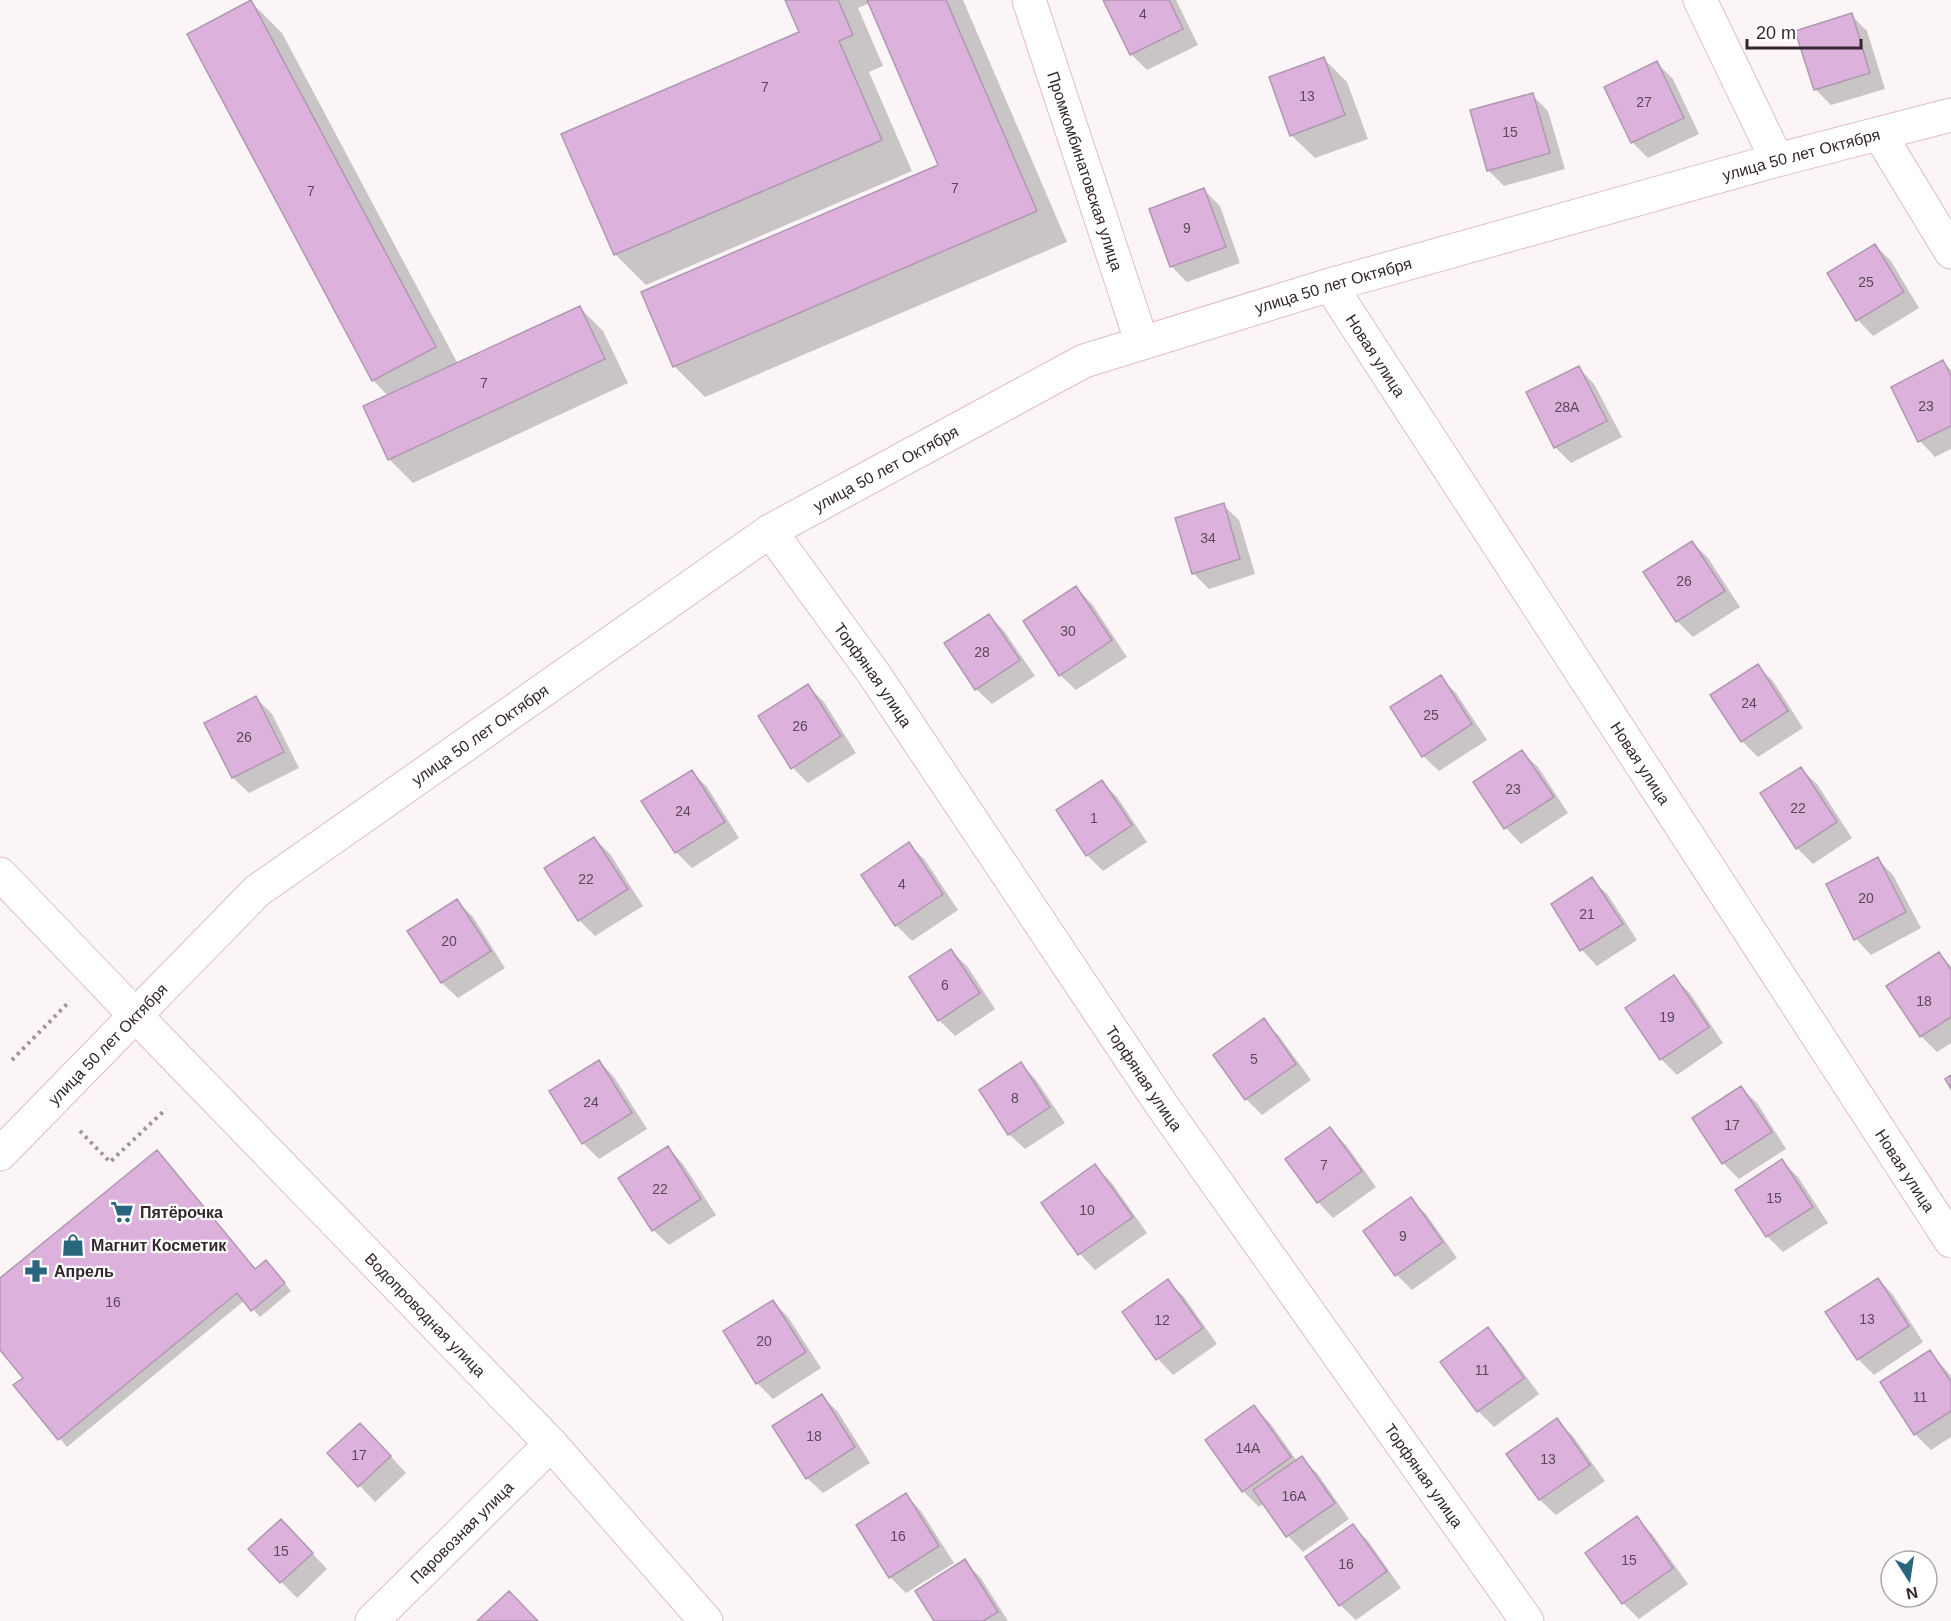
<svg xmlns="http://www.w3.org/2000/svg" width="1951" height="1621" viewBox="0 0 1951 1621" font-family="Arial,sans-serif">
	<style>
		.shadow { fill: #0003 }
		.building { fill: #dcb2dd; stroke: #b098b0; stroke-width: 1.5 }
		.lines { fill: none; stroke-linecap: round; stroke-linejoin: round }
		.minor-casing { stroke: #dfbcca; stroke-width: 35 }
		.tertiary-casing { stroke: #dfbcca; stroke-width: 35 }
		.secondary-casing { stroke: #dfbcca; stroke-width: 35 }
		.path { stroke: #9d9398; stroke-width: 4; stroke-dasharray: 3 4.5; stroke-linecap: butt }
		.minor { stroke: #fff; stroke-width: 33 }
		.tertiary { stroke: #fff; stroke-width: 33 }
		.secondary { stroke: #fff; stroke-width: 33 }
		.labels { text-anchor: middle; stroke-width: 4.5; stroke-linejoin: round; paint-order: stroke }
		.number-label { font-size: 14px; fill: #5d4958 }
		.street-label { font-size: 16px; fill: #33262c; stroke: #fff }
		.poi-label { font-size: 16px; font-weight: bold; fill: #33262c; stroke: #fff; text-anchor: start }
	</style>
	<rect width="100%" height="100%" fill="#fcf5f8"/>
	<path class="shadow" d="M787 0H963L1067 242 705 397 674 366 940 165 870 3 858 8 883 66 869 72 912 171 646 285 615 254 801 32Z
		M1105 0H1176L1198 45 1147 70 1131 54Z
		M251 2 282 33 458 364 580 308 603 331 628 383 413 483 389 459 388 396 373 380Z
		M1851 15 1867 31 1885 89 1831 105 1815 89Z
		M1324 59 1347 82 1368 139 1315 158 1291 135Z
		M1657 63 1673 79 1699 134 1648 158 1632 142 1606 88Z
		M1532 95 1548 111 1565 169 1504 186 1489 171Z
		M1204 190 1220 206 1240 263 1187 282 1171 266Z
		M1875 245 1891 261 1919 308 1873 336 1858 320Z
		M1943 362 1951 370V449L1935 457 1920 441Z
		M1579 368 1594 384 1622 437 1571 463 1555 447 1528 393Z
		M1223 505 1239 520 1255 574 1209 589 1193 573Z
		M1692 542 1708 558 1740 607 1693 637 1677 621 1645 572Z
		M1076 588 1092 604 1127 657 1076 690 1060 675Z
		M989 615 1004 631 1035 676 992 704 976 689Z
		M1757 666 1773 681 1803 728 1758 757 1742 741 1712 695Z
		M1440 677 1456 693 1487 740 1439 771 1423 756Z
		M808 686 824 702 856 753 808 783 793 768Z
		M256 698 272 714 299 768 249 793 233 778 206 724Z
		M1522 752 1538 767 1568 813 1521 844 1506 828 1475 782Z
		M1801 769 1817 784 1852 838 1813 864 1797 848Z
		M691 771 707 787 739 838 692 868 676 852 644 802Z
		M1102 782 1117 797 1147 842 1103 871 1087 855Z
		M594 838 610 854 643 906 595 936 579 920Z
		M909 844 925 860 958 910 912 941 896 925Z
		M1877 859 1893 875 1921 928 1871 955 1856 939Z
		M1592 879 1608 895 1637 940 1597 966 1582 950Z
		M457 901 473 917 505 968 458 998 442 983 409 931Z
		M951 951 967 966 995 1009 955 1036 939 1020Z
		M1939 954 1951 966V1043L1937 1052 1921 1036 1888 986Z
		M1673 977 1689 992 1723 1043 1677 1075 1661 1059Z
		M1264 1020 1279 1036 1311 1080 1262 1115 1246 1099Z
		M599 1061 614 1077 647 1129 599 1159 583 1143 551 1092Z
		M1021 1064 1036 1080 1065 1123 1025 1149 1009 1134Z
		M1741 1088 1757 1103 1786 1149 1739 1179 1723 1163 1694 1118Z
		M1330 1129 1346 1145 1376 1187 1333 1218 1318 1202Z
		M668 1148 683 1164 716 1215 669 1245 653 1230Z
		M1782 1161 1798 1177 1828 1223 1783 1252 1767 1236 1737 1190Z
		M1095 1166 1111 1182 1147 1233 1095 1270 1080 1254 1043 1203Z
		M1410 1199 1426 1214 1457 1258 1412 1290 1397 1275Z
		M274 1270 291 1291 260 1317 245 1300 67 1447 15 1385 25 1378 0 1348V1280Z
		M1878 1279 1893 1295 1923 1342 1874 1375 1858 1359Z
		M1168 1281 1184 1297 1217 1344 1173 1375 1158 1359 1124 1313Z
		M773 1301 788 1317 821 1368 773 1399 757 1383 725 1332Z
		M1488 1329 1503 1345 1539 1394 1494 1427 1478 1411 1442 1362Z
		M1930 1352 1951 1376V1437L1931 1450 1915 1434Z
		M822 1396 838 1412 870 1463 823 1493 807 1478Z
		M1254 1407 1270 1423 1297 1461 1301 1458 1317 1473 1349 1519 1303 1552 1288 1536 1264 1503 1259 1507 1243 1491Z
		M1556 1420 1572 1435 1605 1481 1556 1515 1540 1500 1508 1454Z
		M376 1440 406 1473 375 1502 329 1453Z
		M906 1495 921 1511 954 1563 906 1593 890 1577Z
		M1636 1518 1652 1534 1688 1584 1639 1619 1623 1603 1587 1553Z
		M1353 1526 1368 1541 1401 1588 1356 1620 1340 1605Z
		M297 1537 327 1569 297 1598 250 1550Z
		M964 1561 980 1577 1008 1621H936Z"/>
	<path class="building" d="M251 0 436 347 372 381 187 34Z
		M785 0H838L853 35 839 41 882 140 614 255 561 134 799 32Z
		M867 0H946L1037 211 673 367 641 292 938 165Z
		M1103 0H1169L1183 29 1130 55Z
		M1852 13 1870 73 1814 90 1795 31Z
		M1324 57 1345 115 1290 136 1269 77Z
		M1657 61 1684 118 1631 143 1604 87Z
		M1533 93 1550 153 1487 171 1470 110Z
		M1204 188 1226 247 1170 267 1149 209Z
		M1875 244 1904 292 1856 321 1827 273Z
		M580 306 605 359 388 460 363 406Z
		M1943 360 1951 376V426L1918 442 1891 387Z
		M1579 366 1607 421 1554 448 1526 392Z
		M1224 503 1240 559 1192 574 1175 518Z
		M1692 541 1725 591 1676 622 1643 572Z
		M1076 586 1112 640 1059 676 1023 621Z
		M989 614 1020 660 975 690 944 643Z
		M1758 664 1788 711 1741 742 1710 695Z
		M1441 675 1472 724 1422 757 1390 707Z
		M808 684 841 736 791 769 758 716Z
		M256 696 284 752 232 778 204 723Z
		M1522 750 1554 797 1504 829 1473 782Z
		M1801 767 1837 822 1796 849 1760 793Z
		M692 770 725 822 675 853 641 801Z
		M1102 780 1132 825 1086 856 1056 810Z
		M594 837 628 889 578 921 544 868Z
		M909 842 943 894 895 926 861 875Z
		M1878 857 1906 912 1854 940 1826 884Z
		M1592 877 1623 924 1580 951 1551 904Z
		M457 899 491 951 441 983 407 931Z
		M951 949 980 993 938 1021 909 977Z
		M1939 952 1951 970V1017L1920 1037 1886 986Z
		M1674 975 1709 1027 1660 1060 1625 1008Z
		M1264 1018 1296 1064 1245 1100 1213 1055Z
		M599 1060 632 1113 582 1144 549 1091Z
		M1021 1062 1050 1107 1008 1135 979 1090Z
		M1951 1075V1089L1945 1079Z
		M1741 1086 1772 1132 1722 1164 1692 1118Z
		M1330 1127 1362 1171 1317 1203 1285 1159Z
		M668 1146 701 1199 652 1231 618 1178Z
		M157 1150 255 1269 266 1260 285 1283 251 1311 237 1293 58 1440 13 1385 23 1378 0 1350V1278Z
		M1782 1159 1813 1207 1766 1237 1735 1190Z
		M1095 1164 1133 1217 1078 1255 1041 1203Z
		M1411 1197 1443 1242 1395 1276 1363 1231Z
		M1878 1278 1909 1326 1857 1360 1825 1312Z
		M1168 1279 1203 1328 1156 1360 1122 1312Z
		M773 1300 806 1352 756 1384 723 1331Z
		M1488 1327 1524 1378 1477 1412 1440 1362Z
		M1930 1350 1951 1382V1411L1914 1435 1880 1382Z
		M822 1394 855 1447 806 1479 772 1426Z
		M1254 1405 1291 1457 1242 1492 1205 1440Z
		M1557 1418 1590 1465 1539 1500 1506 1454Z
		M360 1423 391 1456 358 1487 327 1453Z
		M1302 1456 1335 1503 1286 1537 1253 1490Z
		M906 1493 939 1546 889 1578 856 1525Z
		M1637 1516 1673 1568 1622 1604 1585 1553Z
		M281 1519 313 1553 280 1583 248 1549Z
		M1353 1524 1387 1571 1339 1606 1305 1557Z
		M965 1559 998 1612 983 1621H934L915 1591Z
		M509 1591 538 1621H477Z"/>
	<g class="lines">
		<g class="minor-casing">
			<g id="minor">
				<path id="s1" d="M1029 0 1142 343"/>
				<path d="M1700 0 1777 160"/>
				<path d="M1880 135 1951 252"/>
				<path id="s2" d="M1330 285 1951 1241"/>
				<path id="s3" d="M770 531 874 674 1161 1104 1527 1621"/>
				<path id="s4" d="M136 1016 551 1444 706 1621"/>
				<path id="s5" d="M372 1621 551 1444"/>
			</g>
		</g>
		<g class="tertiary-casing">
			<path id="tertiary" d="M0 874 136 1016"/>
		</g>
		<g class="secondary-casing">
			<g id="secondary">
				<path id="s6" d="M0 1154 257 891 770 531 1084 361 1330 285 1777 160 1951 115"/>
			</g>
		</g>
		<path class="path" d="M12 1060 69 1002 68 1001
			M80 1131 110 1162 166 1109"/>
		<use href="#minor" class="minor"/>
		<use href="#tertiary" class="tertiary"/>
		<use href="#secondary" class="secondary"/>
	</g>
	<defs>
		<g id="supermarket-bare" transform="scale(1.8)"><path d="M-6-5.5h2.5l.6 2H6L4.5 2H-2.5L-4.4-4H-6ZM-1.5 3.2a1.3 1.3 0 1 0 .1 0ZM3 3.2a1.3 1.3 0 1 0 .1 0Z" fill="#29667d" stroke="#fff" stroke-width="2.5" paint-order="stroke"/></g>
		<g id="shop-bare" transform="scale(1.8)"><path d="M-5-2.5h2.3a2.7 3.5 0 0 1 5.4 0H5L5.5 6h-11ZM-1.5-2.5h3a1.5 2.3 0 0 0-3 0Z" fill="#29667d" stroke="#fff" stroke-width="2.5" paint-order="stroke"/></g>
		<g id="pharmacy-bare" transform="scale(1.8)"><path d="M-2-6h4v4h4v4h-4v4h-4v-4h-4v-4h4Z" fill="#29667d" stroke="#fff" stroke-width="2.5" paint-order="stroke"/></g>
	</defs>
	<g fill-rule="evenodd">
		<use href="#supermarket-bare" x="122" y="1212"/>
		<use href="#shop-bare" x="73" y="1245"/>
		<use href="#pharmacy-bare" x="36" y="1271"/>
	</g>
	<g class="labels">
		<g class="number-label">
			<text x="1143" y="19">4</text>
			<text x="765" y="92">7</text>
			<text x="1307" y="101">13</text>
			<text x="1644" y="107">27</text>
			<text x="1510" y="137">15</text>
			<text x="955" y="193">7</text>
			<text x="311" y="196">7</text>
			<text x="1187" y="233">9</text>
			<text x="1866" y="287">25</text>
			<text x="484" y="388">7</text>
			<text x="1926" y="411">23</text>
			<text x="1567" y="412">28А</text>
			<text x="1208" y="543">34</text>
			<text x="1684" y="586">26</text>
			<text x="1068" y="636">30</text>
			<text x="982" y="657">28</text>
			<text x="1749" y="708">24</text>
			<text x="1431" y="720">25</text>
			<text x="800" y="731">26</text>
			<text x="244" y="742">26</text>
			<text x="1513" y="794">23</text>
			<text x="1798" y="813">22</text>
			<text x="683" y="816">24</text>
			<text x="1094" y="823">1</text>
			<text x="586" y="884">22</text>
			<text x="902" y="889">4</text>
			<text x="1866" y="903">20</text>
			<text x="1587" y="919">21</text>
			<text x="449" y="946">20</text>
			<text x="945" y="990">6</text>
			<text x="1924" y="1006">18</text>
			<text x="1667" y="1022">19</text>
			<text x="1254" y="1064">5</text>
			<text x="1015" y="1103">8</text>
			<text x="591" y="1107">24</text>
			<text x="1732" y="1130">17</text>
			<text x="1324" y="1170">7</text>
			<text x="660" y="1194">22</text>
			<text x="1774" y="1203">15</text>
			<text x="1087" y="1215">10</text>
			<text x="1403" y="1241">9</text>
			<text x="113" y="1307">16</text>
			<text x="1867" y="1324">13</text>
			<text x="1162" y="1325">12</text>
			<text x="764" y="1346">20</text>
			<text x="1482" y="1375">11</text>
			<text x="1920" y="1402">11</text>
			<text x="814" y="1441">18</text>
			<text x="1248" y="1453">14А</text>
			<text x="359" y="1460">17</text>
			<text x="1548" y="1464">13</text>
			<text x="1294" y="1501">16А</text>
			<text x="898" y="1541">16</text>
			<text x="281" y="1556">15</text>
			<text x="1629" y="1565">15</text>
			<text x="1346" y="1569">16</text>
		</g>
		<g class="street-label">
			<text dy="6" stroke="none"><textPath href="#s6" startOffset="2098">улица 50 лет Октября</textPath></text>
			<text dy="6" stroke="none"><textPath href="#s1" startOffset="180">Промкомбинатовская улица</textPath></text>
			<text dy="6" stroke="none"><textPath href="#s6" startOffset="1612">улица 50 лет Октября</textPath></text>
			<text dy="6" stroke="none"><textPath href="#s2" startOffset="84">Новая улица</textPath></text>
			<text dy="6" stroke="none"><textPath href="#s6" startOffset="1126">улица 50 лет Октября</textPath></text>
			<text dy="6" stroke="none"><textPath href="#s3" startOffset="177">Торфяная улица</textPath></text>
			<text dy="6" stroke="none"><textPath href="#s6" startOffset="640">улица 50 лет Октября</textPath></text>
			<text dy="6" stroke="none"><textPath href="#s2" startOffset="570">Новая улица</textPath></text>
			<text dy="6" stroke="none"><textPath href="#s6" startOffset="154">улица 50 лет Октября</textPath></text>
			<text dy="6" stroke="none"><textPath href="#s3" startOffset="663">Торфяная улица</textPath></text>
			<text dy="6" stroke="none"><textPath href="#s2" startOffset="1056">Новая улица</textPath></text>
			<text dy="6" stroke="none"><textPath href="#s4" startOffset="416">Водопроводная улица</textPath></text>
			<text dy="6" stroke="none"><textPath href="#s3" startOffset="1149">Торфяная улица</textPath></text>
			<text dy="6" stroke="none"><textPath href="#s5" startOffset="126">Паровозная улица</textPath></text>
		</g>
		<g class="poi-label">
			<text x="140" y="1218">Пятёрочка</text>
			<text x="91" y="1251">Магнит Косметик</text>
			<text x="54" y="1277">Апрель</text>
		</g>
	</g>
	<g transform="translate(1909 1579) rotate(168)"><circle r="28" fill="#ffffff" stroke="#ada8ab" stroke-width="1.5"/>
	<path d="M0-4.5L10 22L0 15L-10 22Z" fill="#29667d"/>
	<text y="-9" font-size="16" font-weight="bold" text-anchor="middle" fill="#33262c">N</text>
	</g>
	<path d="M1747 39v9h114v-9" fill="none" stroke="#33262c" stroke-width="3"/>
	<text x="1756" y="39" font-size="18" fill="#33262c" stroke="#ffffff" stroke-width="4.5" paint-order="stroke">20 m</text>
</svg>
